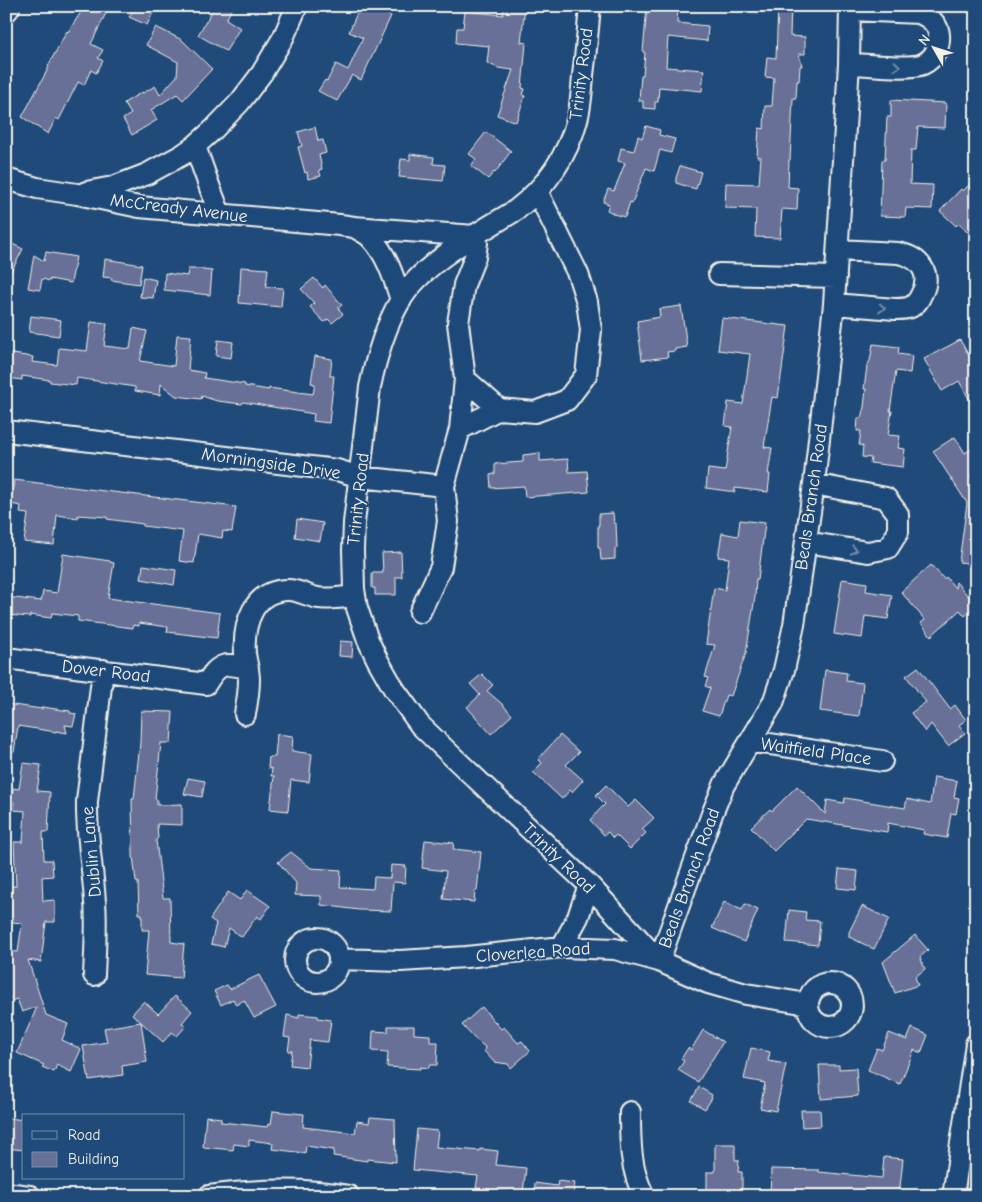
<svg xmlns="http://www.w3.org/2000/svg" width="982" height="1202" viewBox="0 0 982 1202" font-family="'Comic Neue',sans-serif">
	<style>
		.green { fill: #587a7f; stroke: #a6b6b4 }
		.building { fill: #677097; stroke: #f4f1e8 }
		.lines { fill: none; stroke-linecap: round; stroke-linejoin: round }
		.minor-casing { stroke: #f4f1e8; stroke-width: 24 }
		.major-casing { stroke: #f4f1e8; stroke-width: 29 }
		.minor { stroke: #1f4a7a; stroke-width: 20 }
		.major { stroke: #1f4a7a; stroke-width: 25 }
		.oneway { stroke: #748da6 }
		.labels { text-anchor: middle; stroke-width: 4; stroke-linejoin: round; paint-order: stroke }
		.street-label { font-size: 18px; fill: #f4f1e8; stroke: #1f4a7a }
	</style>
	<rect width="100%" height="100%" fill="#1f4a7a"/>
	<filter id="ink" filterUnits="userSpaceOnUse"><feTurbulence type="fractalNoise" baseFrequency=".02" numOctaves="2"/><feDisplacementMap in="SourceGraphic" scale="10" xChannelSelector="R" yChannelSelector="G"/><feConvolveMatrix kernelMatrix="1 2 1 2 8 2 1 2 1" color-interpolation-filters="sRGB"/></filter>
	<g filter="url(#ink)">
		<path class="green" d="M976 1132V1196H963Z"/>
		<path class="building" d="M85 6H105L102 12 106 13 91 44 103 50 98 58 103 61 96 73 91 70 84 85 78 82 59 120 56 118 48 134 22 117 49 67 48 66 67 31 68 32Z
			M136 6H156L147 25 129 17Z
			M215 6H234L226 19 240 28 226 51 198 35Z
			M360 6H370L391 16 361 80 352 75 337 101 318 91 325 80 327 81 336 64 348 70 363 38 349 32Z
			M504 6H525L521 42 526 43 522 88 525 89 523 95 525 96 516 122 497 115 513 70 498 68 487 63 489 46 456 43 457 28H463L465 11 503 15Z
			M647 6H678L677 23 708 26 707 41 668 37 666 67 704 70 702 91 659 87 658 102H655V109L643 108V101H639L641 75H643L645 53 643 52Z
			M778 6H791L790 36 805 37V54H799L802 66H800L799 81H797L796 98H793L790 160H789L788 187 798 188 797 210 782 209 780 238 755 237 756 209 725 208 726 183 759 184 761 157H757L759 128 764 129 765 106H772L774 78 765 77 767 57 776 58Z
			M156 27 182 40 212 69 183 100 177 94 151 110 157 120 132 135 123 119 131 114 124 103 142 92 143 93 155 86 160 95 177 76 178 62 146 45Z
			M891 100 946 103 945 128 918 127 916 150H911L910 184 933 185 932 209 906 208 905 217 880 216 882 160H885L887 117H891Z
			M646 126 660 130 659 135 675 139 671 153 660 150 654 171 646 168 632 203 630 202 625 217 613 214V213L607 210 609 204 603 202 608 189 614 191 625 163 618 161 621 148 634 151 638 136 642 138Z
			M315 127 318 141 323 140 326 153 319 155 322 169 319 170 321 176 308 179 307 172 305 173 298 147 302 146 298 132Z
			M486 132 511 151 495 173 494 172 488 179 471 166 476 159 469 154Z
			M410 154 434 157 433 164 445 165 443 181 399 177 401 159 410 160Z
			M680 166 701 172 696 189 676 183V178Z
			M976 178V223L967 232 959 223 956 226 940 211 961 189 963 191Z
			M6 241 23 249 6 282Z
			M46 252 76 257 71 283 50 279V281L42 279 40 290 28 288 34 255 44 261Z
			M105 259 142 265 139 284 111 280 112 278 103 277Z
			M241 267 268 269 266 287 283 288 281 307 239 303Z
			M188 269H203V270L212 271 210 295 164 290 165 273 187 276Z
			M143 277 156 280 153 298 140 297Z
			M314 278 323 288 325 285 342 305 338 308 343 314 332 323 328 319 324 322 310 307 314 303 301 289Z
			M681 306 687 347 675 349V351L667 352 668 357 642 360 637 321 660 317 659 309Z
			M31 316 61 320 59 336 29 332Z
			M722 318 788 326 778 398 772 397 764 447 772 448 768 474H770L768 492 735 488V492L706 488 708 469 725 471 732 427 725 426 728 402 743 404 750 354 718 350Z
			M91 322 107 324 104 346 130 349 133 328 147 331 140 361 174 366 177 335 191 336 188 370 205 373 204 378 245 384V386L269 390V388L313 394 315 384 311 383 315 356 332 359 330 376H334L329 423 313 421 314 414 243 402 242 404 217 401 202 396 201 399 176 396 161 384 160 395 135 391V387L77 378 76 385 50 382V380L22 376V380L9 378 10 374H6V353L33 357 32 362 57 365 59 348 87 351Z
			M218 340 233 342 231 358 216 356Z
			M960 340 976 368V411L959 381 942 391 924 359Z
			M873 344 899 347 898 354 912 356 910 373 896 371 890 411H892L888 435 900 436 898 448 905 449 903 467 870 463 871 458 862 457 863 446 859 445 861 431H857L858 418H861L864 407 866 389H864L867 366 870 361Z
			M955 437 965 453 976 446V472L970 476 976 484V564L959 562 967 503 933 451Z
			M540 453V461L568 459 569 472 587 471 589 492 525 497 524 486 491 488 490 475 495 474V464L523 462V455Z
			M14 480 236 507 232 532 223 531 222 538 198 534 194 563 179 561 183 531 143 526V524L107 519V517L78 515V518L57 515 54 545 24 542 28 514 20 513 21 506 11 504Z
			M613 513 614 524 616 523 617 548H615V559L601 560 600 548H598V525H599V514Z
			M297 519 323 523 320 541 295 537Z
			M740 520 765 523 758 579H756L755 597 746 653 731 696 726 695 719 716 702 711 710 688 705 686 708 678 705 677 715 645 706 644 714 588 725 590 729 558 718 557 722 533 738 536Z
			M401 552 402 577H396V595H375V588H372V573H383L382 553Z
			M63 554 110 561V562L114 563 108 598 220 613 217 638 167 632 168 627 139 623V626L133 625V628L78 621V616L52 613 51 618 30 615V617L6 615V597L41 601 43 591 57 593Z
			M143 565 176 570 174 585 141 579Z
			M931 565 944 579 946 577 955 588 956 582 976 605V606L965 616 960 610 931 636 921 623 925 620 901 592Z
			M842 579 867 583 866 591 892 595 888 619 865 616 862 638 834 634Z
			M340 641 353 642 352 657 339 656Z
			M918 667 950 709 955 705 966 720 959 725 965 733 948 746 931 724 925 732 911 713 926 702 906 676Z
			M825 670 847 673 846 681 863 683 859 716 820 711Z
			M482 674 493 685 487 691 502 704 512 715 491 734 467 707 480 695 470 684Z
			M6 704 42 709V707L70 711V713L76 714 73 726 65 725 67 733 56 731V732L18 726 14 752H6Z
			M141 711 173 712 171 743H161L155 799H157V805L182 804V825L157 824 158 838 156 840 163 898H170L171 942 184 944 181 978 145 975 149 930H142V914H139L138 882H136L133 855 132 799H134L140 743Z
			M277 734 293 736 292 751 312 754 309 782 291 780 288 811 270 809 274 776H271L272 769 268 768 269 757H275Z
			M560 735 579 752 566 765 583 780 572 792 570 790 562 799 533 772 542 763 538 759Z
			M23 763 41 765 37 791 50 792 48 832H43L44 860H52L53 876 42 877 43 901 55 900V922H46L41 962 28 960 46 1015 68 1024 62 1040 81 1049 71 1072 57 1065 54 1072 42 1067 44 1065 17 1053 37 1007 22 1012 17 999 11 1001 6 988V951L18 952 22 923 12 922 10 886H16L14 842H23L25 811 13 810 14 802H12L13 788 19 789Z
			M934 777 957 781 954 797 959 798 956 814 951 813 947 838 923 834 924 830 888 823 887 832 806 819 774 851 751 827 770 809 772 811 797 786 825 814 827 800 844 803 845 798 905 808 907 799 930 804Z
			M188 778 205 781 202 797 184 794Z
			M606 785 628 807 636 800 654 818 642 829 646 833 630 849 616 835 613 838 608 832 604 835 590 820 605 804 596 795Z
			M425 840 454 843 453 849 481 852 477 891H475L474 902 443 899 446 871 422 868Z
			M291 852 311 868 341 870 340 887 373 889 374 877 390 878 391 865 406 866 405 883 393 882 391 911 359 910 321 905V896L295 895 296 883 278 862Z
			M839 869 858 871 856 890 837 888Z
			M247 890 270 906 261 919 257 916 242 937 229 928 224 947 211 944 216 923 210 919 228 892 240 900Z
			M724 902 742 910 745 904 758 910 744 942 712 928Z
			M862 906 889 919 874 949 849 937V932Z
			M789 910 806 912 805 920 820 921 818 945 786 942Z
			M915 935 928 950 920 957 925 969 915 977 918 985 895 993 883 962Z
			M259 975 276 1007 254 1018 244 1000 236 1005 233 999 221 1005 214 991 227 985 230 989Z
			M175 996 192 1011 182 1023 186 1026 177 1036 172 1032 163 1042 141 1022 147 1062 122 1066 123 1075 89 1080 83 1046 107 1042 104 1028 141 1022 132 1014 144 1001 158 1014Z
			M482 1007 501 1029 504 1027 518 1043 522 1041 530 1051 511 1068 508 1064 494 1062 484 1051 485 1047 474 1038 462 1025Z
			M299 1014 318 1016V1018L331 1020 328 1042 310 1040 307 1067 290 1065 292 1051H288L290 1038 284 1037 287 1015 299 1018Z
			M388 1026H414V1034L430 1035V1042H438L437 1065H429V1068L420 1067V1069L387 1067 388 1052 372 1051 373 1031 388 1032Z
			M912 1028 928 1035 921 1053 914 1050 900 1084 868 1070 877 1048 882 1050 889 1033 907 1040Z
			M703 1030 723 1042 698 1082 678 1070 684 1061 681 1059 688 1048 691 1050Z
			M751 1048 770 1052 768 1061 786 1064 776 1111 760 1108 765 1083 744 1079Z
			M819 1065H839V1069L856 1068 858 1096 821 1099Z
			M699 1087 712 1095 711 1097 712 1098 705 1109 691 1101Z
			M801 1110H820L821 1126 802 1127Z
			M273 1111 304 1114 303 1127 355 1133 357 1121 369 1123 370 1117 395 1119 396 1162 367 1159V1161L333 1156 334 1150 306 1146 305 1153 272 1149 273 1143 249 1140V1146L234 1144 233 1150 203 1147 206 1116 221 1118V1122L268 1127 269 1124H271Z
			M8 1118 24 1120V1150L6 1148Z
			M417 1129 438 1131 436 1147 480 1151V1149L498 1151 496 1165 526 1168 523 1193 476 1188 478 1176 413 1170Z
			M715 1144H735V1160H739L738 1172H742V1196H707V1172H715Z
			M884 1157 903 1159 899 1196H770L771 1169 819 1170V1172L882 1178Z
			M558 1181 575 1183 573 1196H534L535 1183 557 1186Z"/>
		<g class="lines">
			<g class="minor-casing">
				<path id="minor" d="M590 6C588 29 586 52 583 75 582 90 581 106 577 120 567 157 546 187 516 210 479 233 422 263 400 301 385 327 376 358 370 387L354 523 353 550 354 589 357 608 368 640 377 659 394 689 420 725 451 755 589 885 659 961 712 814 724 785 773 703 784 670 794 625 814 484 834 304 849 64 850 6
					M849 64C865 64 910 70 923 64 934 59 940 47 939 35 938 23 929 17 919 13L850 10
					M195 146 210 188 220 214
					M6 179 37 188 77 194 139 207 340 225 354 227 475 236 477 243 475 257 464 285 458 323 465 379 499 409 535 412 567 400 586 375 591 330 587 302 578 274 537 191
					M86 192 113 187 147 174 182 155 195 146 213 130 240 102 262 73 283 38 297 6
					M354 227C359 230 366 233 370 237 387 254 394 278 401 300
					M719 274 836 277
					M834 304 895 309C901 309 906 309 911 307 916 304 919 300 921 295 933 274 920 257 898 253L838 250
					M465 379 460 429 499 409
					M6 431 337 470 360 477 444 486 460 429
					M806 542 868 552 888 548 898 532V514L886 498 814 484
					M420 612 441 567 448 521 444 486
					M6 658 206 684C219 662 225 663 248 668
					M245 714C247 703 249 691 249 680 249 670 246 662 245 653 243 624 253 590 288 590 299 590 307 596 318 598 330 600 343 597 355 596
					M750 741 882 761
					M295 960a22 22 0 1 1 44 0a22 22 0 1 1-44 0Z
					M562 947 578 917 589 885
					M339 959 400 961 466 957 562 947 615 949 659 961 708 983 746 994 808 1004
					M94 975C95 951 97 926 95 902 93 868 86 835 87 801L103 670
					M808 1005a22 22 0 1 1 44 0a22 22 0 1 1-44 0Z
					M630 1112C630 1141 630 1169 644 1196
					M6 1193 30 1196
					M209 1196C253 1190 305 1188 349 1196
					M953 1196 976 1044"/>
			</g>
			<g class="major-casing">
				<path id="major" d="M6 8 7 6"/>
			</g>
			<use href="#minor" class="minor"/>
			<use href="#major" class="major"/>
		</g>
		<defs><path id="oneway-chevron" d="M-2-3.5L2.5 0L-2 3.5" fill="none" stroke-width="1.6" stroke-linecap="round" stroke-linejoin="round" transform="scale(1.25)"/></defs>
		<g class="oneway">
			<use href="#oneway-chevron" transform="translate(897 66) rotate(3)"/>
			<use href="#oneway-chevron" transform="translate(882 308) rotate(4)"/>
			<use href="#oneway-chevron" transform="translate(854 550) rotate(9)"/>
		</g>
	</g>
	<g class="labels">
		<g class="street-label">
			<text transform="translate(581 74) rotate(-83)" y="6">Trinity Road</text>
			<text transform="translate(179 208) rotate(7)" y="6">McCready Avenue</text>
			<text transform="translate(271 463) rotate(8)" y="6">Morningside Drive</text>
			<text transform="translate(811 497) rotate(-82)" y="6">Beals Branch Road</text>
			<text transform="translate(358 499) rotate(-84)" y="6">Trinity Road</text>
			<text transform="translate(106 671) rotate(7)" y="6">Dover Road</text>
			<text transform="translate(816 751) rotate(8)" y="6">Waitfield Place</text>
			<text transform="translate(91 852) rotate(-95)" y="6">Dublin Lane</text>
			<text transform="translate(559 858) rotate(44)" y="6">Trinity Road</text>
			<text transform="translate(689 878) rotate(-70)" y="6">Beals Branch Road</text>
			<text transform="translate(533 952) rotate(-4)" y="6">Cloverlea Road</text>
		</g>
	</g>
	<rect width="982" height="1202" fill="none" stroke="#1f4a7a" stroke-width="25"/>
	<rect x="12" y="12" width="957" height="1177" fill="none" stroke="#f4f1e8" stroke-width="2" filter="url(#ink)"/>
	<rect x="22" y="1114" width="162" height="65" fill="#1f4a7a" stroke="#748da6"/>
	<rect x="32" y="1131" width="25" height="8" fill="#1f4a7a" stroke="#748da6"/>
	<text x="68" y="1140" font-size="15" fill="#f4f1e8">Road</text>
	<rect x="32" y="1152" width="25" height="15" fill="#677097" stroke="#748da6"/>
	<text x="68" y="1164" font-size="15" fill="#f4f1e8">Building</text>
	<g transform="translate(934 48) rotate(309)" stroke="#1f4a7a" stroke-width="4" paint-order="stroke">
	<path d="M0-4L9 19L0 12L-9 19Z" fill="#f4f1e8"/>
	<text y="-8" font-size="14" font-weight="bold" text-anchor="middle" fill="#f4f1e8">N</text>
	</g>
</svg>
